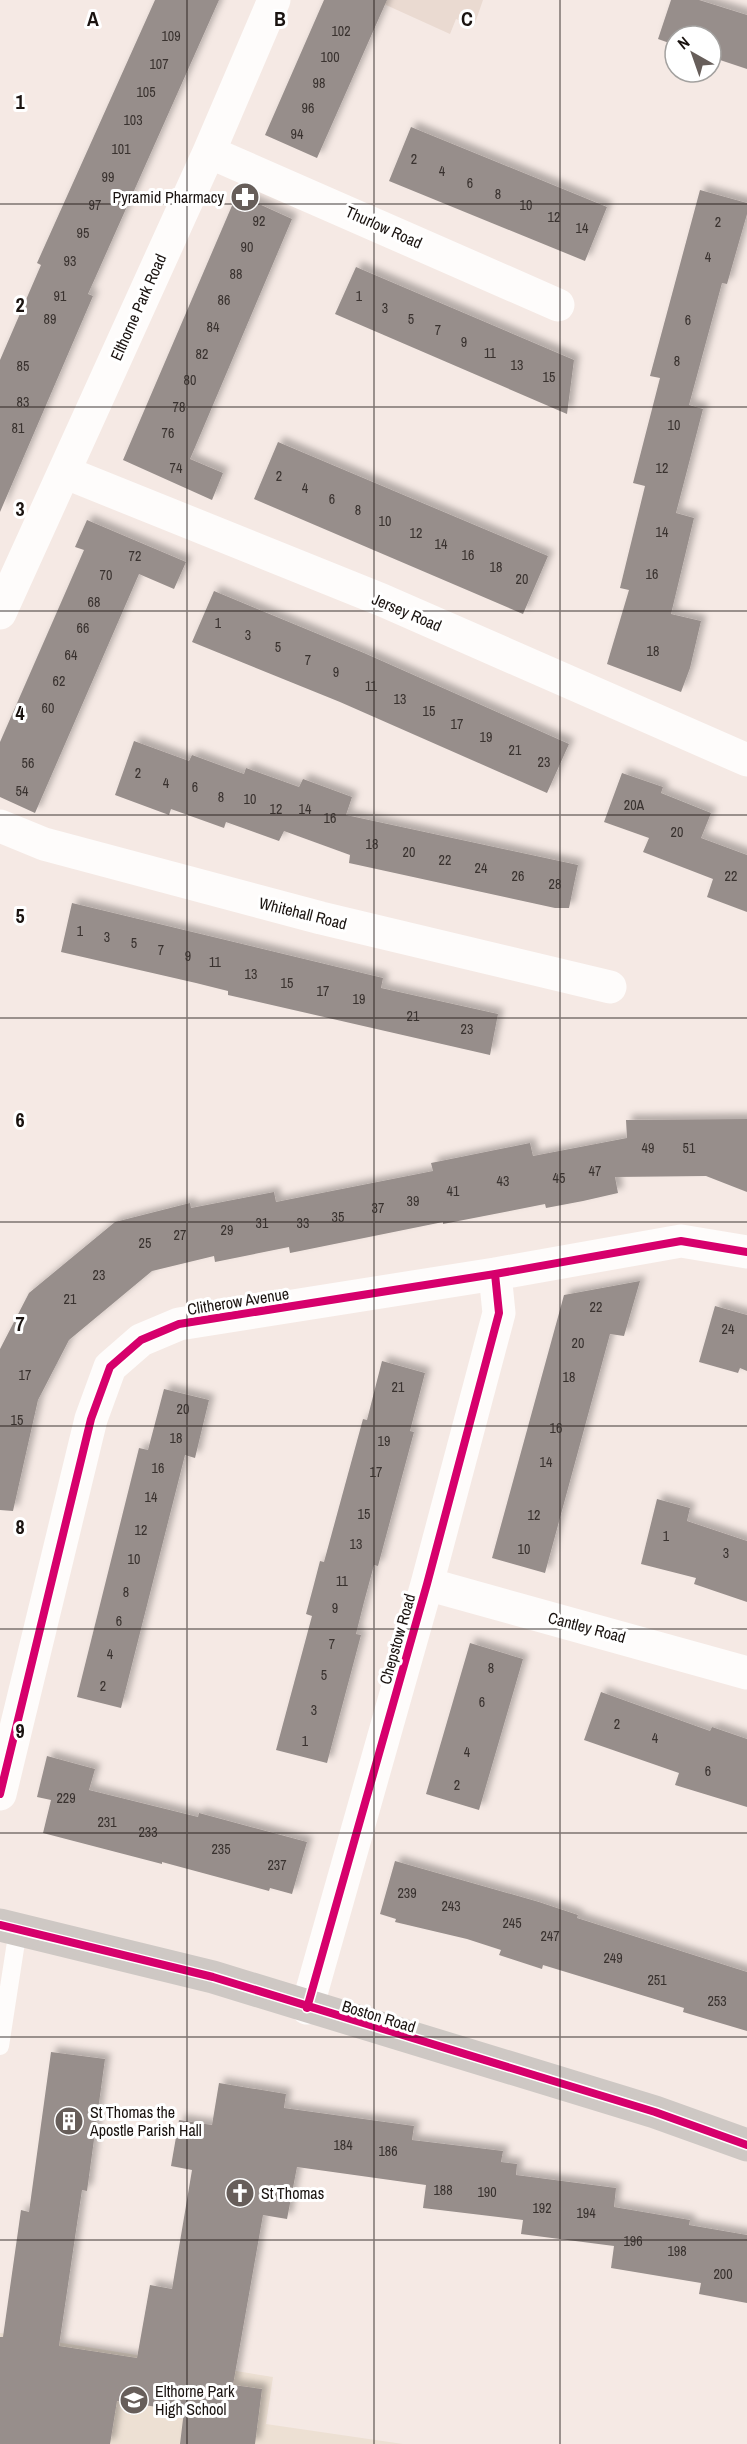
<svg xmlns="http://www.w3.org/2000/svg" width="747" height="2444" viewBox="0 0 747 2444" font-family="'Archivo Narrow',sans-serif">
	<style>
		.commercial { fill: #eadad1 }
		.education { fill: #ede0d3 }
		.building { fill: #978e8b; filter: url(#shadow) }
		.lines { fill: none; stroke-linecap: round; stroke-linejoin: round }
		.service { stroke: #fefcfb; stroke-width: 18 }
		.minor { stroke: #fefcfb; stroke-width: 33 }
		.primary { stroke: #cec8c4; stroke-width: 33 }
		.cycleway-casing { stroke: #fff; stroke-width: 11 }
		.cycleway { stroke: #d6006c; stroke-width: 8 }
		.grid { fill: none; stroke: #1a1310; stroke-width: 1.5; stroke-opacity: 0.55 }
		.labels { text-anchor: middle; stroke-width: 6; stroke-linejoin: round; paint-order: stroke }
		.number-label { font-size: 14px; fill: #39322f }
		.poi-label { font-size: 16px; fill: #1a1310; stroke: #fff; text-anchor: start }
		.street-label { font-size: 16px; fill: #1a1310; stroke: #fff }
		.grid-label { font-size: 20px; text-anchor: middle; font-weight: bold; fill: #1a1310; stroke: #fff; stroke-width: 6; stroke-linejoin: round; paint-order: stroke }
	</style>
	<defs>
		<filter id="shadow"><feDropShadow dx="5.5" dy="-5.5" stdDeviation="3" flood-color="#0004"/></filter>
	</defs>
	<rect width="100%" height="100%" fill="#f5e9e4"/>
	<path class="commercial" d="M375 0H483L474 26 456 19 450 34Z"/>
	<path class="education" d="M0 2333 273 2377 266 2424 403 2444H0Z"/>
	<path class="building" d="M155 0H219L88 294 93 296 0 512V360L41 265 37 263Z
		M324 0H387L317 158 265 135Z
		M671 0H699L747 15V69L711 57V36H675V45L658 39Z
		M411 127 607 207 585 261 389 181Z
		M700 190 747 203V214L727 284 722 283 689 405 703 409 676 513 694 518 671 614 701 621 690 668 681 692 607 664 629 590 620 588 645 486 633 483 660 378 650 376Z
		M237 194 292 219 190 459 223 473 212 500 123 460Z
		M356 267 574 360 567 414 335 314Z
		M278 442 548 556 523 614 254 499Z
		M87 520 186 562 174 589 139 574 35 813 0 797V742L84 550 75 547Z
		M214 591 364 653 569 744 547 793 340 702 192 642Z
		M134 741 189 761 192 755 244 774 246 768 299 787 303 779 352 797 346 815 578 865 569 908H555L349 863 350 855 284 831 279 841 226 822 224 828 171 809 169 815 115 795Z
		M622 773 663 787 661 793 711 813 701 838 747 855V912L707 897 713 879 643 852 649 838 604 822Z
		M72 903 383 978 381 988 498 1014 490 1055 228 995V991L196 983 61 952Z
		M747 1119V1192L706 1176 615 1177 618 1193 583 1201 546 1208 545 1204 443 1224V1222L290 1253 289 1247 215 1262 214 1256 152 1271 69 1340 38 1400 13 1511 0 1510V1349L29 1293 115 1222 190 1203 191 1208 274 1192 276 1202 433 1171 431 1163 530 1143 533 1156 627 1138 626 1120Z
		M640 1281 624 1336 610 1334 545 1573 492 1558 564 1295Z
		M715 1306 747 1315V1371L740 1368 738 1373 699 1362Z
		M382 1361 425 1373 410 1431 414 1432 378 1566 374 1565 364 1602 356 1634 361 1635 327 1763 276 1750 312 1616 306 1614 313 1588 320 1561 324 1562 363 1419 367 1420Z
		M164 1389 209 1400 195 1458 185 1455 121 1708 77 1697 139 1448 148 1450Z
		M657 1499 690 1508 687 1521 747 1541V1602L694 1584 696 1578 641 1564Z
		M470 1643 523 1659 479 1810 426 1794Z
		M601 1692 710 1731 712 1727 747 1739V1807L675 1785 679 1773 584 1740Z
		M47 1756 95 1769 89 1790 198 1817 199 1813 307 1842 292 1894 270 1888 269 1891 162 1862V1864L43 1833 51 1800 37 1797Z
		M395 1861 539 1902 578 1915 577 1918 747 1972V2031L683 2012 684 2008 543 1965 542 1969 499 1955 501 1950 467 1939 395 1922 396 1919 380 1914Z
		M51 2052 105 2059 87 2191 82 2190 59 2346 137 2358 150 2285 172 2289 192 2170 171 2166 179 2120 212 2125 219 2083 286 2094 284 2108 414 2126 412 2140 503 2151 501 2162 517 2164 516 2175 616 2188 614 2207 690 2220 689 2225 747 2235V2303L699 2294 701 2283 611 2268 614 2246 521 2234 523 2220 423 2208 426 2185 297 2167 287 2219 263 2215 233 2385 262 2389 255 2444H180L184 2411 117 2401 110 2444H0V2337H3L21 2210 29 2212Z"/>
	<g class="lines">
		<path class="service" d="M0 2046 18 1929"/>
		<path class="minor" d="M209 152 558 305
			M64 472 382 600 747 760
			M0 613 209 152 274 0
			M0 826 44 844 321 918 610 987
			M427 1584 747 1673
			M0 1794 91 1419 110 1367 141 1340 179 1324 495 1274 681 1241 747 1252
			M307 2008 427 1584 499 1313 495 1274"/>
		<path class="primary" d="M0 1925 213 1977 655 2112 747 2145"/>
		<g class="cycleway-casing">
			<path id="cycleway" d="M0 1794 91 1419 110 1367 141 1340 179 1324 495 1274 681 1241 747 1252
				M0 1925 213 1977 655 2112 747 2145
				M307 2008 427 1584 499 1313 495 1274"/>
		</g>
		<use href="#cycleway" class="cycleway"/>
	</g>
	<path class="grid" d="M187 0V2444M374 0V2444M560 0V2444M0 204H747M0 407H747M0 611H747M0 815H747M0 1018H747M0 1222H747M0 1426H747M0 1629H747M0 1833H747M0 2037H747M0 2240H747"/>
	<defs>
		<g id="pharmacy-disc" transform="scale(1.5)"><circle r="9.5" fill="#675e5a" stroke="#fff"/><path d="M-2-6h4v4h4v4h-4v4h-4v-4h-4v-4h4Z" fill="#fff"/></g>
		<g id="building-disc" transform="scale(1.5)"><circle r="9.5" fill="#675e5a" stroke="#fff"/><path d="M-4-6H4V6H1V3H-1V6H-4ZM-2.5-4.3h1.7v1.8h-1.7ZM.8-4.3h1.7v1.8H.8ZM-2.5-1h1.7V.8h-1.7ZM.8-1h1.7V.8H.8Z" fill="#fff"/></g>
		<g id="church-disc" transform="scale(1.5)"><circle r="9.5" fill="#675e5a" stroke="#fff"/><path d="M-1.2-6h2.4v3.5h3.3v2.4h-3.3V6h-2.4V-.1h-3.3v-2.4h3.3Z" fill="#fff"/></g>
		<g id="school-disc" transform="scale(1.5)"><circle r="9.5" fill="#675e5a" stroke="#fff"/><path d="M0-5L7-2L0 1L-7-2ZM-4 1L0 2.5L4 1V4Q0 6-4 4Z" fill="#fff"/></g>
	</defs>
	<g fill-rule="evenodd">
		<use href="#pharmacy-disc" x="245" y="197"/>
		<use href="#building-disc" x="69" y="2121"/>
		<use href="#church-disc" x="240" y="2193"/>
		<use href="#school-disc" x="134" y="2400"/>
	</g>
	<g class="labels">
		<g class="number-label">
			<text x="341" y="36">102</text>
			<text x="171" y="41">109</text>
			<text x="330" y="62">100</text>
			<text x="159" y="69">107</text>
			<text x="319" y="88">98</text>
			<text x="146" y="97">105</text>
			<text x="308" y="113">96</text>
			<text x="133" y="125">103</text>
			<text x="297" y="139">94</text>
			<text x="121" y="154">101</text>
			<text x="414" y="164">2</text>
			<text x="442" y="176">4</text>
			<text x="108" y="182">99</text>
			<text x="470" y="188">6</text>
			<text x="498" y="199">8</text>
			<text x="95" y="210">97</text>
			<text x="526" y="210">10</text>
			<text x="554" y="222">12</text>
			<text x="259" y="226">92</text>
			<text x="718" y="227">2</text>
			<text x="582" y="233">14</text>
			<text x="83" y="238">95</text>
			<text x="247" y="252">90</text>
			<text x="708" y="262">4</text>
			<text x="70" y="266">93</text>
			<text x="236" y="279">88</text>
			<text x="60" y="301">91</text>
			<text x="359" y="301">1</text>
			<text x="224" y="305">86</text>
			<text x="385" y="313">3</text>
			<text x="50" y="324">89</text>
			<text x="411" y="324">5</text>
			<text x="688" y="325">6</text>
			<text x="213" y="332">84</text>
			<text x="438" y="335">7</text>
			<text x="464" y="347">9</text>
			<text x="490" y="358">11</text>
			<text x="202" y="359">82</text>
			<text x="677" y="366">8</text>
			<text x="517" y="370">13</text>
			<text x="23" y="371">85</text>
			<text x="549" y="382">15</text>
			<text x="190" y="385">80</text>
			<text x="23" y="407">83</text>
			<text x="179" y="412">78</text>
			<text x="674" y="430">10</text>
			<text x="18" y="433">81</text>
			<text x="168" y="438">76</text>
			<text x="176" y="473">74</text>
			<text x="662" y="473">12</text>
			<text x="279" y="481">2</text>
			<text x="305" y="493">4</text>
			<text x="332" y="504">6</text>
			<text x="358" y="515">8</text>
			<text x="385" y="526">10</text>
			<text x="662" y="537">14</text>
			<text x="416" y="538">12</text>
			<text x="441" y="549">14</text>
			<text x="468" y="560">16</text>
			<text x="135" y="561">72</text>
			<text x="496" y="572">18</text>
			<text x="652" y="579">16</text>
			<text x="106" y="580">70</text>
			<text x="522" y="584">20</text>
			<text x="94" y="607">68</text>
			<text x="218" y="628">1</text>
			<text x="83" y="633">66</text>
			<text x="248" y="640">3</text>
			<text x="278" y="652">5</text>
			<text x="653" y="656">18</text>
			<text x="71" y="660">64</text>
			<text x="308" y="665">7</text>
			<text x="336" y="677">9</text>
			<text x="59" y="686">62</text>
			<text x="371" y="691">11</text>
			<text x="400" y="704">13</text>
			<text x="48" y="713">60</text>
			<text x="429" y="716">15</text>
			<text x="457" y="729">17</text>
			<text x="486" y="742">19</text>
			<text x="515" y="755">21</text>
			<text x="544" y="767">23</text>
			<text x="28" y="768">56</text>
			<text x="138" y="778">2</text>
			<text x="166" y="788">4</text>
			<text x="195" y="792">6</text>
			<text x="22" y="796">54</text>
			<text x="221" y="802">8</text>
			<text x="250" y="804">10</text>
			<text x="634" y="810">20A</text>
			<text x="276" y="814">12</text>
			<text x="305" y="814">14</text>
			<text x="330" y="823">16</text>
			<text x="677" y="837">20</text>
			<text x="372" y="849">18</text>
			<text x="409" y="857">20</text>
			<text x="445" y="865">22</text>
			<text x="481" y="873">24</text>
			<text x="518" y="881">26</text>
			<text x="731" y="881">22</text>
			<text x="555" y="889">28</text>
			<text x="80" y="936">1</text>
			<text x="107" y="942">3</text>
			<text x="134" y="948">5</text>
			<text x="161" y="955">7</text>
			<text x="188" y="961">9</text>
			<text x="215" y="967">11</text>
			<text x="251" y="979">13</text>
			<text x="287" y="988">15</text>
			<text x="323" y="996">17</text>
			<text x="359" y="1004">19</text>
			<text x="413" y="1021">21</text>
			<text x="467" y="1034">23</text>
			<text x="648" y="1153">49</text>
			<text x="689" y="1153">51</text>
			<text x="595" y="1176">47</text>
			<text x="559" y="1183">45</text>
			<text x="503" y="1186">43</text>
			<text x="453" y="1196">41</text>
			<text x="413" y="1206">39</text>
			<text x="378" y="1213">37</text>
			<text x="338" y="1222">35</text>
			<text x="262" y="1228">31</text>
			<text x="303" y="1228">33</text>
			<text x="227" y="1235">29</text>
			<text x="180" y="1240">27</text>
			<text x="145" y="1248">25</text>
			<text x="99" y="1280">23</text>
			<text x="70" y="1304">21</text>
			<text x="596" y="1312">22</text>
			<text x="728" y="1334">24</text>
			<text x="578" y="1348">20</text>
			<text x="25" y="1380">17</text>
			<text x="569" y="1382">18</text>
			<text x="398" y="1392">21</text>
			<text x="183" y="1414">20</text>
			<text x="17" y="1425">15</text>
			<text x="556" y="1433">16</text>
			<text x="176" y="1443">18</text>
			<text x="384" y="1446">19</text>
			<text x="546" y="1467">14</text>
			<text x="158" y="1473">16</text>
			<text x="376" y="1477">17</text>
			<text x="151" y="1502">14</text>
			<text x="364" y="1519">15</text>
			<text x="534" y="1520">12</text>
			<text x="141" y="1535">12</text>
			<text x="666" y="1541">1</text>
			<text x="356" y="1549">13</text>
			<text x="524" y="1554">10</text>
			<text x="726" y="1558">3</text>
			<text x="134" y="1564">10</text>
			<text x="342" y="1586">11</text>
			<text x="126" y="1597">8</text>
			<text x="335" y="1613">9</text>
			<text x="119" y="1626">6</text>
			<text x="332" y="1649">7</text>
			<text x="110" y="1659">4</text>
			<text x="491" y="1673">8</text>
			<text x="324" y="1680">5</text>
			<text x="103" y="1691">2</text>
			<text x="482" y="1707">6</text>
			<text x="314" y="1715">3</text>
			<text x="617" y="1729">2</text>
			<text x="655" y="1743">4</text>
			<text x="305" y="1746">1</text>
			<text x="467" y="1757">4</text>
			<text x="708" y="1776">6</text>
			<text x="457" y="1790">2</text>
			<text x="66" y="1803">229</text>
			<text x="107" y="1827">231</text>
			<text x="148" y="1837">233</text>
			<text x="221" y="1854">235</text>
			<text x="277" y="1870">237</text>
			<text x="407" y="1898">239</text>
			<text x="451" y="1911">243</text>
			<text x="512" y="1928">245</text>
			<text x="550" y="1941">247</text>
			<text x="613" y="1963">249</text>
			<text x="657" y="1985">251</text>
			<text x="717" y="2006">253</text>
			<text x="343" y="2150">184</text>
			<text x="388" y="2156">186</text>
			<text x="443" y="2195">188</text>
			<text x="487" y="2197">190</text>
			<text x="542" y="2213">192</text>
			<text x="586" y="2218">194</text>
			<text x="633" y="2246">196</text>
			<text x="677" y="2256">198</text>
			<text x="723" y="2279">200</text>
		</g>
		<g class="poi-label">
			<text x="224" y="203" text-anchor="end">Pyramid Pharmacy</text>
			<text x="90" y="2118">St Thomas the<tspan x="90" dy="18">Apostle Parish Hall</tspan></text>
			<text x="261" y="2199">St Thomas</text>
			<text x="155" y="2397">Elthorne Park<tspan x="155" dy="18">High School</tspan></text>
		</g>
		<g class="street-label">
			<text transform="translate(384 227) rotate(24)" y="6">Thurlow Road</text>
			<text transform="translate(138 307) rotate(-66)" y="6">Elthorne Park Road</text>
			<text transform="translate(407 612) rotate(23)" y="6">Jersey Road</text>
			<text transform="translate(303 913) rotate(14)" y="6">Whitehall Road</text>
			<text transform="translate(238 1301) rotate(-9)" y="6">Clitherow Avenue</text>
			<text transform="translate(587 1627) rotate(15)" y="6">Cantley Road</text>
			<text transform="translate(397 1639) rotate(-74)" y="6">Chepstow Road</text>
			<text transform="translate(379 2016) rotate(17)" y="6">Boston Road</text>
		</g>
	</g>
	<g class="grid-label">
		<text x="93" y="26">A</text>
		<text x="280" y="26">B</text>
		<text x="467" y="26">C</text>
		<text x="20" y="109">1</text>
		<text x="20" y="312">2</text>
		<text x="20" y="516">3</text>
		<text x="20" y="720">4</text>
		<text x="20" y="923">5</text>
		<text x="20" y="1127">6</text>
		<text x="20" y="1331">7</text>
		<text x="20" y="1534">8</text>
		<text x="20" y="1738">9</text>
	</g>
	<g transform="translate(693 54) rotate(320)"><circle r="28" fill="#ffffff" stroke="#a3a19f" stroke-width="1.5"/>
	<path d="M0-4.5L10 22L0 15L-10 22Z" fill="#675e5a"/>
	<text y="-9" font-size="16" font-weight="bold" text-anchor="middle" fill="#1a1310">N</text>
	</g>
</svg>
